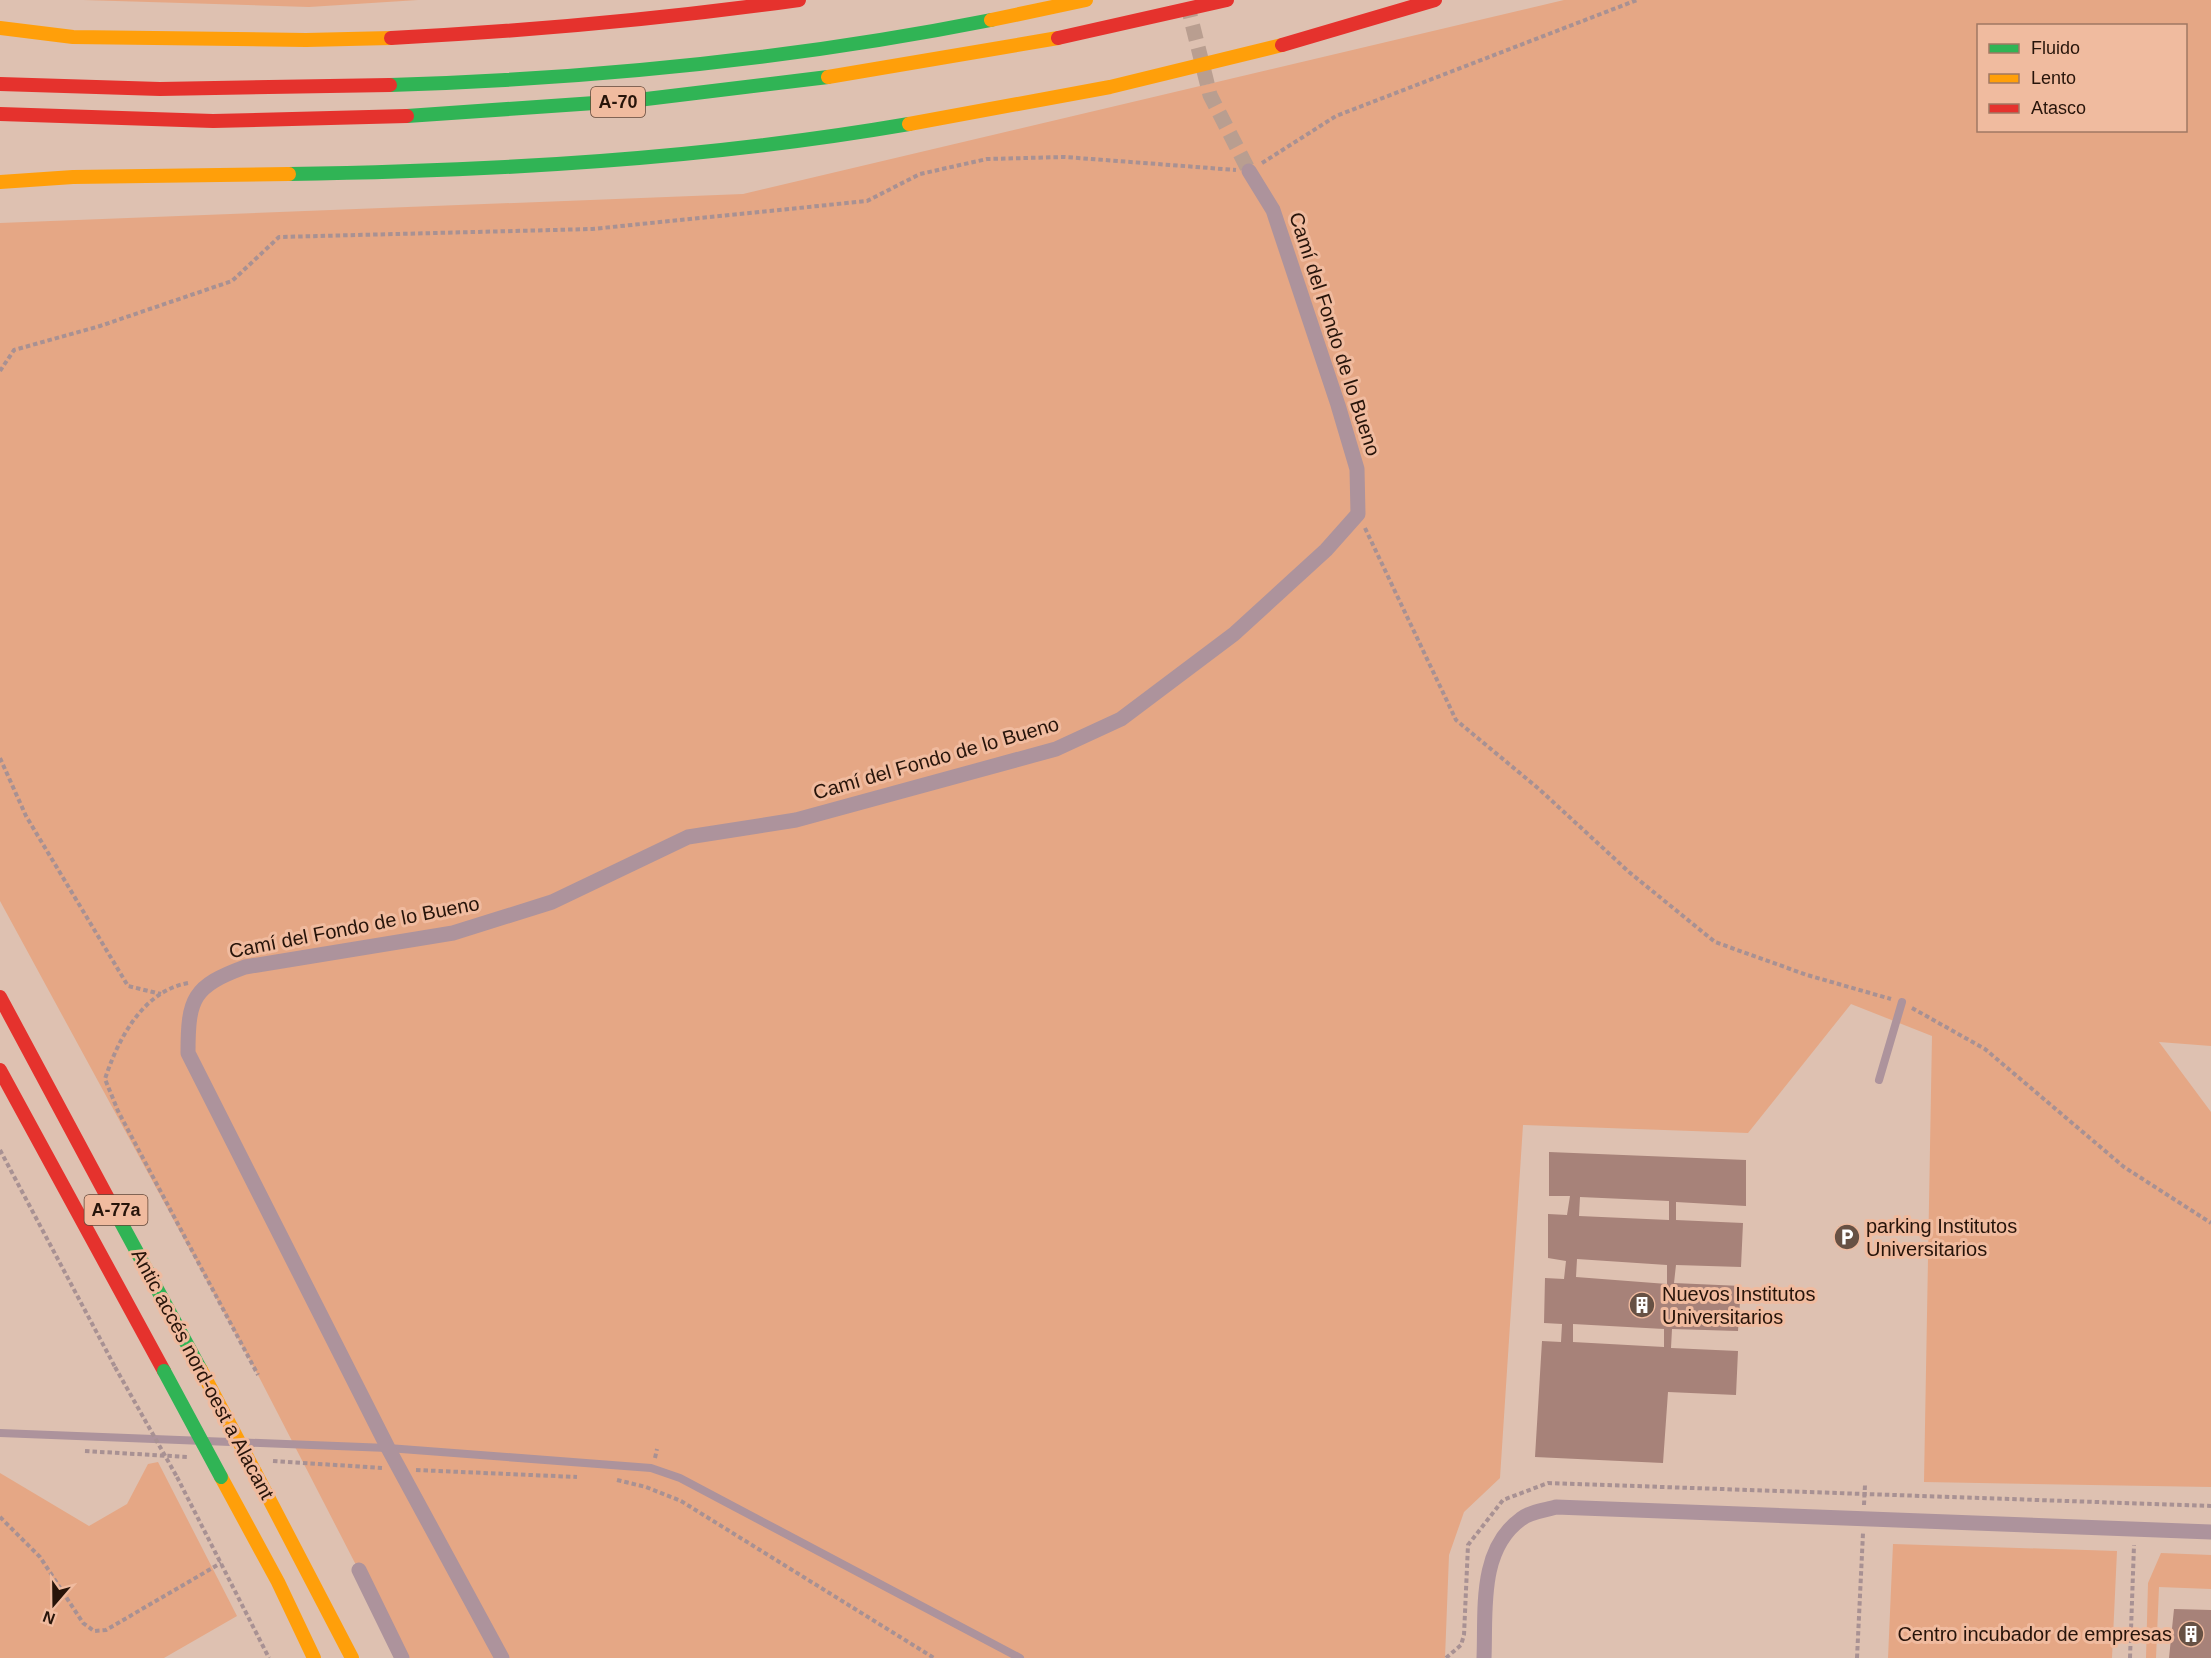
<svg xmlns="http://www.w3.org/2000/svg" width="2211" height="1658" viewBox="0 0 2211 1658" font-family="Helvetica,sans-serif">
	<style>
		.green { fill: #e5a785; fill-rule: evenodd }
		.building { fill: #a78279; fill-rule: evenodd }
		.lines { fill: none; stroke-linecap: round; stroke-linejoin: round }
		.street-tunnel { stroke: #b99e90; stroke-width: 15; stroke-dasharray: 15 8; stroke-linecap: butt }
		.path { stroke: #a89193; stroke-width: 4; stroke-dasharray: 4.5 3; stroke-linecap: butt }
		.lane { stroke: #ad939c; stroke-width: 8 }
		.street { stroke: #ad939c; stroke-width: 15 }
		.fast { stroke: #30b455; stroke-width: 14 }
		.slow { stroke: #ff9f0a; stroke-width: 14 }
		.jam { stroke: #e5322d; stroke-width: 14 }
		.path-bridge { stroke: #a89193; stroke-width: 4; stroke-dasharray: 4.5 3; stroke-linecap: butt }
		.fast-bridge { stroke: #30b455; stroke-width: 14 }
		.slow-bridge { stroke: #ff9f0a; stroke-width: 14 }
		.labels { text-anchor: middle; stroke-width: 6; stroke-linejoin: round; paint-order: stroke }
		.shield { fill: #f0bb9f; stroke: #634637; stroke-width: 1.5 }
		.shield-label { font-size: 18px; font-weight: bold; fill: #27140a }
		.street-label { font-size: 20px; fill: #27140a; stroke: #f0bb9f }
		.poi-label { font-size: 20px; fill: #27140a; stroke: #f0bb9f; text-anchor: start }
	</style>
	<rect width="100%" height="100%" fill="#dec1b1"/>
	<path class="green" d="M83 0H418L309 7Z
		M1564 0H2211V1046L2159 1042 2211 1112V1487L1924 1482 1932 1036 1851 1004 1748 1133 1523 1125 1500 1478 1464 1512 1449 1555 1445 1658H404L258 1375 0 901V223L743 194ZM1978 26H2186V130H1978Z
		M158 1462 237 1616 164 1658H0V1473L89 1526 127 1504 148 1464Z
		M1893 1544 2117 1551 2112 1658H1888Z
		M2161 1553 2211 1555V1589L2159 1587 2156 1658H2146L2148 1583Z"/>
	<path class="building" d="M1549 1152 1746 1160V1206L1676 1202V1220L1743 1223 1741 1267 1676 1265 1674 1283 1741 1286 1738 1331 1672 1329 1671 1348 1738 1351 1736 1395 1668 1392 1663 1463 1535 1457 1542 1341 1561 1342 1562 1324 1544 1323 1545 1278 1564 1279 1566 1261 1548 1258V1214L1567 1215 1570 1196H1549ZM1580 1197 1669 1201V1220L1579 1216ZM1577 1259 1667 1265V1284L1576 1277ZM1573 1324 1664 1329V1347L1573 1342Z
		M2174 1609 2211 1610V1658H2169Z"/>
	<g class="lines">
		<path class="street-tunnel" d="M1187 3 1210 95 1249 171"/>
		<path class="path" d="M1262 163 1336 116 1637 0
			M0 371 14 350 100 326 232 281 279 237 592 229 867 201 920 174 987 159 1065 157 1236 170
			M1365 528 1456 720 1539 789 1629 872 1715 942 1807 975 1891 999
			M0 758 26 816 128 986 161 994
			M188 983C143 991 118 1039 105 1079L118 1111 258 1375
			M1912 1008 1985 1049 2124 1167 2211 1223
			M0 1150 115 1367
			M85 1451 187 1457
			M655 1458 657 1449
			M273 1461 382 1468
			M416 1470 577 1477
			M177 1477 269 1658
			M617 1480 646 1487 681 1501 934 1658
			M1864 1505 1865 1485
			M0 1517 40 1557 83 1623 94 1631 106 1630 221 1563
			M1446 1658 1461 1645 1464 1635 1468 1545 1503 1500 1548 1483 2211 1506
			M1857 1658 1863 1533
			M2130 1658 2134 1545"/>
		<path class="lane" d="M1879 1080 1902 1002
			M0 1433 388 1448 651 1468 680 1478 1020 1658"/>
		<path class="street" d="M359 1570 402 1658
			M502 1658 388 1448 188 1053C188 998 193 986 245 967L453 933 552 902 688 837 796 820 1056 749 1121 719 1234 634 1326 550 1358 514 1357 469 1338 405 1273 210 1249 171
			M1484 1658C1486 1612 1478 1550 1521 1519 1529 1512 1546 1510 1556 1507L2211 1532"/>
		<path class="fast" d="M390 85C590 79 794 59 991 20
			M407 116 638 100 828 77
			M289 174C497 171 705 159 909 124
			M118 1217 201 1370"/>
		<path class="slow" d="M991 20 1086 0
			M0 28 73 37 306 40 391 38
			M828 77 1058 38
			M909 124 1110 87 1282 45
			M0 182 73 177 289 174
			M255 1472 352 1658
			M221 1477 278 1582 314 1658"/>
		<path class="jam" d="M391 38C528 31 664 19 799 0
			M1058 38 1227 0
			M1282 45 1435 0
			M0 84 160 89 390 85
			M0 114 213 121 407 116
			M0 997 118 1217
			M0 1070 164 1371"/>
		<path class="path-bridge" d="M115 1367 177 1477"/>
		<path class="fast-bridge" d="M164 1371 221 1477"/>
		<path class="slow-bridge" d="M201 1370 255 1472"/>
	</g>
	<defs>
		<g id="parking-disc" transform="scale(1.35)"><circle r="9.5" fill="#675144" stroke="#f0bb9f"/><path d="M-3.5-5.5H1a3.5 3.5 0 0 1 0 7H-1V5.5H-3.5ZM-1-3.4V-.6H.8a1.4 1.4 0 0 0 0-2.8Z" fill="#fff"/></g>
		<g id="building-disc" transform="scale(1.35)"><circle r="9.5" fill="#675144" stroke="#f0bb9f"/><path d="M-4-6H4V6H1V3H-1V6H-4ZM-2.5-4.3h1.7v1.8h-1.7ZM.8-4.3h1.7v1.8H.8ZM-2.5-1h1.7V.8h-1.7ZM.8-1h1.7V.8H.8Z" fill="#fff"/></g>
	</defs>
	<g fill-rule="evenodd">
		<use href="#parking-disc" x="1847" y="1237"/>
		<use href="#building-disc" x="1642" y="1305"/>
		<use href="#building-disc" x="2191" y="1634"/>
	</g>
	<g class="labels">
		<g class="shield">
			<rect x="591" y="87" width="54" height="30" rx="4.5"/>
			<rect x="84.5" y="1195" width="63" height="30" rx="4.5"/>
		</g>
		<g class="shield-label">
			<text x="618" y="108">A-70</text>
			<text x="116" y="1216">A-77a</text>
		</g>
		<g class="street-label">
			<text transform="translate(1335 334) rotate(72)" y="7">Camí del Fondo de lo Bueno</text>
			<text transform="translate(936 758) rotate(-16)" y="7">Camí del Fondo de lo Bueno</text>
			<text transform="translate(354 927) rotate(-11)" y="7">Camí del Fondo de lo Bueno</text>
			<text transform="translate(203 1374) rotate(62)" y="7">Antic accés nord-oest a Alacant</text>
		</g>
		<g class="poi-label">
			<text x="1866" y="1233">parking Institutos<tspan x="1866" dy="23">Universitarios</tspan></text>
			<text x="1662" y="1301">Nuevos Institutos<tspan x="1662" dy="23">Universitarios</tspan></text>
			<text x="2172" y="1641" text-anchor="end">Centro incubador de empresas</text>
		</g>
	</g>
	<rect x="1977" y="24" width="210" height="108" fill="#f0bb9f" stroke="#a07863" stroke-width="1.5"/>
	<rect x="1989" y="44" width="30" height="9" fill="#30b455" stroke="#a07863" stroke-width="1.5"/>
	<text x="2031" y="54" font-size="18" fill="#27140a">Fluido</text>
	<rect x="1989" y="74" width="30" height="9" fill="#ff9f0a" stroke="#a07863" stroke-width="1.5"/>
	<text x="2031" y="84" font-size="18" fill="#27140a">Lento</text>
	<rect x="1989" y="104" width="30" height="9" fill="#e5322d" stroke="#a07863" stroke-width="1.5"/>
	<text x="2031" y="114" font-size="18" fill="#27140a">Atasco</text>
	<g transform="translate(54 1604) rotate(200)" stroke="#f0bb9f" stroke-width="4.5" paint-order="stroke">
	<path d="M0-4.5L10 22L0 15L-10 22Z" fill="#27140a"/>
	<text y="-9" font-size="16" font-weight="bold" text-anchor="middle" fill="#27140a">N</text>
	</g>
</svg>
